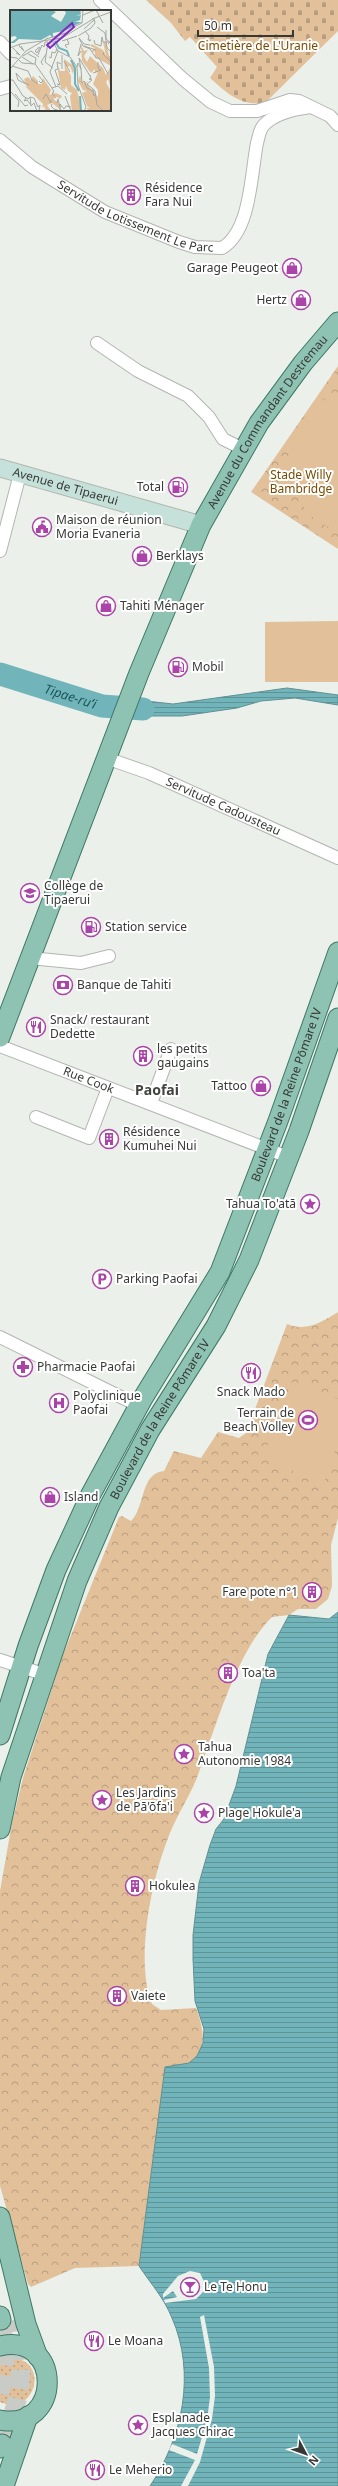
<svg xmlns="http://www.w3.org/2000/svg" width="338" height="2486" viewBox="0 0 338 2486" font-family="'Noto Sans',sans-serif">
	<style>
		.grass { fill: url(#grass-dots) }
		.cemetery { fill: url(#cemetery-stones) }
		.park { fill: url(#park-crowns) }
		.pitch { fill: #e2c09a }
		.water { fill: url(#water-rules); stroke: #609093 }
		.pier { fill: #ecf0ea }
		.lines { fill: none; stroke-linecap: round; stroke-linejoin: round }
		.river { stroke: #71b5bb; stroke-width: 23 }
		.primary-tunnel { stroke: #c8cbc6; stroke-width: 19; stroke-dasharray: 19 10; stroke-linecap: butt }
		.minor-casing { stroke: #b2b6b1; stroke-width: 14 }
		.secondary-casing { stroke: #b2b6b1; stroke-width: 19 }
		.primary-casing { stroke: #3e7865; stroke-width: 21 }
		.minor { stroke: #fff; stroke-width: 12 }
		.secondary { stroke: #c6e1d9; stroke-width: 17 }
		.primary { stroke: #8ec2b2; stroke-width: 19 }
		.labels { text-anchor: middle; stroke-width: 4; stroke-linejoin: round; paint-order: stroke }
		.park-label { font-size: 12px; fill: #794b00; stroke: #fff }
		.poi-label { font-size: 12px; fill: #373936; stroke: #fff; text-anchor: start }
		.street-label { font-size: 12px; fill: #373936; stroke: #fff }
		.water-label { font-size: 13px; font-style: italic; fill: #1c565b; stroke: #fff }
		.quarter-label { font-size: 14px; font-weight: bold; fill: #40433f; stroke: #fff }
		.inset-river { fill: none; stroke: #71b5bb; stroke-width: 2 }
		.inset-road { fill: none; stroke: #a4a7a2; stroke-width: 1 }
		.view { fill: #7b2cbf; fill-opacity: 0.15; stroke: #7b2cbf; stroke-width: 2 }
		.inset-edge { fill: none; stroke: #373936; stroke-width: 2 }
	</style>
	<defs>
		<pattern id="grass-dots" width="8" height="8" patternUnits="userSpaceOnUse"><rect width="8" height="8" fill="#e2c09a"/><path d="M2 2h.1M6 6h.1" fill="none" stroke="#b89d7e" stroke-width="1.8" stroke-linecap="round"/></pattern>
		<pattern id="cemetery-stones" width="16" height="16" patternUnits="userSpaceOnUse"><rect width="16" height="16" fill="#e2c09a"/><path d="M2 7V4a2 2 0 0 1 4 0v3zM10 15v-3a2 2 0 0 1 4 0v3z" fill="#b89d7e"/></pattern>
		<pattern id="park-crowns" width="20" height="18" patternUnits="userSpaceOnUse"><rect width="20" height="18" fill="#e2c09a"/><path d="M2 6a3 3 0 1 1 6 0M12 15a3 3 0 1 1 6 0" fill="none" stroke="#b89d7e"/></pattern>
		<pattern id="water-rules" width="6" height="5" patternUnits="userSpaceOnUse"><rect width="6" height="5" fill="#71b5bb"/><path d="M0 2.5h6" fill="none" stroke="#5e9499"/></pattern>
	</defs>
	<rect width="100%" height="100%" fill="#ecf0ea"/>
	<path class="grass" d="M7 2357C52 2357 36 2418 0 2402V2360Z"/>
	<path class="cemetery" d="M146 0H338V31L265 103C240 106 228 94 210 78L217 67 190 37 185 41 171 23Z"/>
	<path class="park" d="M338 366V549L251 492Z
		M338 1312V1518L331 1545 332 1586 328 1599 316 1609H298L289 1615 272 1617C237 1651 216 1726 199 1772 191 1796 175 1817 167 1841 151 1882 135 1962 152 2004L161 2010 196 2008C207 2036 209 2069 168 2066L163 2084 139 2266 75 2268 31 2287 28 2284 0 2186V1891L12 1823 23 1778 63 1655 119 1517 122 1516 131 1521C145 1508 140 1473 164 1471L174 1451 201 1458 218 1432 239 1438 246 1433 287 1324C306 1332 322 1322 338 1312Z"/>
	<path class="pitch" d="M338 392V532C329 527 316 522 309 514 273 472 287 413 338 392Z
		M338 621V682H265V622Z
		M293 1381 338 1399V1442L324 1483 262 1459Z"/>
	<path class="water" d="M287 688 338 695V705L295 698 261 701 237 708 182 716H141L146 701 173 704Z
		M338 1612V2486H150C183 2437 196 2373 172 2318 164 2298 151 2284 139 2266L165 2067 189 2063 197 2056 203 2043 204 2029 195 2001 193 1959V1935L199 1883 210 1845 216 1829 224 1819 236 1786 268 1654 289 1615 329 1619Z"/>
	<path class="pier" d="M190 2271 200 2273 207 2288 196 2299 165 2303 164 2300 177 2297 173 2291 163 2298V2294L178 2276Z
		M204 2315 214 2367 215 2396 212 2419 200 2462 188 2486H181L195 2460 169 2450 172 2444 197 2454 207 2420 210 2397 209 2368 200 2317Z"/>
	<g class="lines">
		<path class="river" id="s1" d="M0 674 102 706 143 709"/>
		<path class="primary-tunnel" d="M0 2394 5 2357 1 2320
			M2 2444C22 2394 26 2373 14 2320"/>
		<g class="minor-casing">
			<g id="minor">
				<path d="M100 0 183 79 211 102 230 111H257L290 100 299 101 330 116 338 125"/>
				<path d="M0 42 11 54"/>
				<path d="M0 89 11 86"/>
				<path id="s2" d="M0 140 32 167 105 212 179 242 195 247 222 248C251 231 251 173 257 143 259 137 259 131 263 126 274 113 295 109 311 107"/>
				<path d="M97 343 138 371 188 396 209 417 223 439 243 449"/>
				<path d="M0 551 20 474"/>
				<path id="s3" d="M106 758 149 773 338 858"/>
				<path d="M30 958 81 963 109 956"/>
				<path id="s4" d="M0 1046 288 1157"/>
				<path d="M151 1103 171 1049"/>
				<path d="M36 1117 89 1138 108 1088"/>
				<path d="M0 1337 139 1406"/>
				<path d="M0 1660 46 1675"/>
			</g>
		</g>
		<g class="secondary-casing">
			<g id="secondary">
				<path id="s5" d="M0 468 201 525"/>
			</g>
		</g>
		<g class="primary-casing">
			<g id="primary">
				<path id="s6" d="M0 1037 139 673 201 525 259 423 303 363 338 322"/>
				<path id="s7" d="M0 1735 28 1646 56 1570 91 1494 143 1398 220 1272 278 1121 338 952"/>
				<path id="s8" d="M0 1829 11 1777 77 1581 109 1507 150 1430 216 1326 249 1260 299 1131 338 1018"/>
				<path d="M0 2217 26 2324 38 2357"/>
				<path d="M0 2316 1 2320"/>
				<path d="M0 2346C63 2332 63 2432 0 2420"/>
				<path d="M0 2448 2 2444"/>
				<path d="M4 2486 28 2416"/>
			</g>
		</g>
		<use href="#minor" class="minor"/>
		<use href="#secondary" class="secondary"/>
		<use href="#primary" class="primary"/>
	</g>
	<defs>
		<g id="building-ring" transform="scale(1)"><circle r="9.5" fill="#fff" stroke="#ab44a8" stroke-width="1.5"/><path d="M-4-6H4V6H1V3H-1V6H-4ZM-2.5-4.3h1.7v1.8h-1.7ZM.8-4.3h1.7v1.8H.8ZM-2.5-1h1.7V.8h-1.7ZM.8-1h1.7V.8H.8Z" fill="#ab44a8"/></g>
		<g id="shop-ring" transform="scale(1)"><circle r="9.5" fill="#fff" stroke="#ab44a8" stroke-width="1.5"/><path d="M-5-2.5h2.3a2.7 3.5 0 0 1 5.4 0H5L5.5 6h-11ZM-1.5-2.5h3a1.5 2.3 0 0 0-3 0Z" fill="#ab44a8"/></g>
		<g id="fuel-ring" transform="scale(1)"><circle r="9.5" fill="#fff" stroke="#ab44a8" stroke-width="1.5"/><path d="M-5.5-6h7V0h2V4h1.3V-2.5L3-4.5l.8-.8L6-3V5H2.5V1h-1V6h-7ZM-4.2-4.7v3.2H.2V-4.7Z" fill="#ab44a8"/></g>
		<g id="civic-ring" transform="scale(1)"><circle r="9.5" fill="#fff" stroke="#ab44a8" stroke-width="1.5"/><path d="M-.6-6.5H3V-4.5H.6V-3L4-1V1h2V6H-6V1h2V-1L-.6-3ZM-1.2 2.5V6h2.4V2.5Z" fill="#ab44a8"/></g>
		<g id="school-ring" transform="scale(1)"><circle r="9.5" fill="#fff" stroke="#ab44a8" stroke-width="1.5"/><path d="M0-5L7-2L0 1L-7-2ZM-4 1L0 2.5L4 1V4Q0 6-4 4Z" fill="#ab44a8"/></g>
		<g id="bank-ring" transform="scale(1)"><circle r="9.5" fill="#fff" stroke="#ab44a8" stroke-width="1.5"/><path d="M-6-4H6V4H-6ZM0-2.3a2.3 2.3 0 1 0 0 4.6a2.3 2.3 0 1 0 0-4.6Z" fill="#ab44a8"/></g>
		<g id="restaurant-ring" transform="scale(1)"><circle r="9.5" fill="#fff" stroke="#ab44a8" stroke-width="1.5"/><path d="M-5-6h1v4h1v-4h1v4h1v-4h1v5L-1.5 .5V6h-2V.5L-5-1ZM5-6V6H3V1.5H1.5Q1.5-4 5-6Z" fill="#ab44a8"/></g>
		<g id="sight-ring" transform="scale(1)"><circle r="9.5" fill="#fff" stroke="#ab44a8" stroke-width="1.5"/><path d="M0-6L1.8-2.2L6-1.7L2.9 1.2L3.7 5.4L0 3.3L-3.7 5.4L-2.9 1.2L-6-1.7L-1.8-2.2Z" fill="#ab44a8"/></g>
		<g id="parking-ring" transform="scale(1)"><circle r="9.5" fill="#fff" stroke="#ab44a8" stroke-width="1.5"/><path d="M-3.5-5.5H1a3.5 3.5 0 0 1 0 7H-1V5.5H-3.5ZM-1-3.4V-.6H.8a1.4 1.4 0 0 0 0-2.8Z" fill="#ab44a8"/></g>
		<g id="pharmacy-ring" transform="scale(1)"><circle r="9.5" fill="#fff" stroke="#ab44a8" stroke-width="1.5"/><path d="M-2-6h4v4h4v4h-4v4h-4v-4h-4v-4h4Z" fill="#ab44a8"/></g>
		<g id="hospital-ring" transform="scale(1)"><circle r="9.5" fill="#fff" stroke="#ab44a8" stroke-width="1.5"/><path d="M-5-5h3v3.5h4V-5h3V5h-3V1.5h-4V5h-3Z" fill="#ab44a8"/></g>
		<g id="stadium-ring" transform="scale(1)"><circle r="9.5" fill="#fff" stroke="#ab44a8" stroke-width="1.5"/><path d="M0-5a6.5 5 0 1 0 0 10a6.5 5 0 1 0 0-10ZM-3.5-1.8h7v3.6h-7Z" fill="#ab44a8"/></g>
		<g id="bar-ring" transform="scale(1)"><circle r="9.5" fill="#fff" stroke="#ab44a8" stroke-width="1.5"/><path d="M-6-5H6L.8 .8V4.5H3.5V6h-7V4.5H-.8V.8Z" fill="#ab44a8"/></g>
	</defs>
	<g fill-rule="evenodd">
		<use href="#building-ring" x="131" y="195"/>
		<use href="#shop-ring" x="292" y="268"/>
		<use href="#shop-ring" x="301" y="300"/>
		<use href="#fuel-ring" x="178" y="487"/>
		<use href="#civic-ring" x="42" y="527"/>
		<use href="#shop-ring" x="142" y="556"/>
		<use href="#shop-ring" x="106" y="606"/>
		<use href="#fuel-ring" x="178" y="667"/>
		<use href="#school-ring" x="30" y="893"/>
		<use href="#fuel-ring" x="91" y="927"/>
		<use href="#bank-ring" x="63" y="985"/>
		<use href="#restaurant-ring" x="36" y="1027"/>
		<use href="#building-ring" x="143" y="1056"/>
		<use href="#shop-ring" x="261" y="1086"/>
		<use href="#building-ring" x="109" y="1139"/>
		<use href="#sight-ring" x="310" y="1204"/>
		<use href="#parking-ring" x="102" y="1279"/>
		<use href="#pharmacy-ring" x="23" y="1367"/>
		<use href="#restaurant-ring" x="251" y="1373"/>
		<use href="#hospital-ring" x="59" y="1403"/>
		<use href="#stadium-ring" x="308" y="1420"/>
		<use href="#shop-ring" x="50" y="1497"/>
		<use href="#building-ring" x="312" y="1592"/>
		<use href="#building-ring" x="228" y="1673"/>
		<use href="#sight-ring" x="184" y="1754"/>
		<use href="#sight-ring" x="102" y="1800"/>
		<use href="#sight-ring" x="204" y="1813"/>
		<use href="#building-ring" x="135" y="1886"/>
		<use href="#building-ring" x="117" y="1996"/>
		<use href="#bar-ring" x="190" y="2287"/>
		<use href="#restaurant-ring" x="94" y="2341"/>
		<use href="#sight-ring" x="138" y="2425"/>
		<use href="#restaurant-ring" x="95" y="2470"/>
	</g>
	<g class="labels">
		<g class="park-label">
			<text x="258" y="50">Cimetière de L'Uranie</text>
			<text x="301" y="479">Stade Willy<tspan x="301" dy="14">Bambridge</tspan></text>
		</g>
		<g class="poi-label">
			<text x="145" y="192">Résidence<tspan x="145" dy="14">Fara Nui</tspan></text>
			<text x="278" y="272" text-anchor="end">Garage Peugeot</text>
			<text x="287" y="304" text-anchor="end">Hertz</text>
			<text x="164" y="491" text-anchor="end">Total</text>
			<text x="56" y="524">Maison de réunion<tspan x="56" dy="14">Moria Evaneria</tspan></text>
			<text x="156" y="560">Berklays</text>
			<text x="120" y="610">Tahiti Ménager</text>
			<text x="192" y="671">Mobil</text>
			<text x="44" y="890">Collège de<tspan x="44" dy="14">Tipaerui</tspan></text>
			<text x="105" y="931">Station service</text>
			<text x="77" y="989">Banque de Tahiti</text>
			<text x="50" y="1024">Snack/ restaurant<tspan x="50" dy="14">Dedette</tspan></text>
			<text x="157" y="1053">les petits<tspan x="157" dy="14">gaugains</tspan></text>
			<text x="247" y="1090" text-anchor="end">Tattoo</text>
			<text x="123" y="1136">Résidence<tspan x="123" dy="14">Kumuhei Nui</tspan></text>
			<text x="296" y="1208" text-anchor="end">Tahua To'atā</text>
			<text x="116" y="1283">Parking Paofai</text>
			<text x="37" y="1371">Pharmacie Paofai</text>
			<text x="251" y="1396" text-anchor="middle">Snack Mado</text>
			<text x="73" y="1400">Polyclinique<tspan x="73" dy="14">Paofai</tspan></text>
			<text x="294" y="1417" text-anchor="end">Terrain de<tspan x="294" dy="14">Beach Volley</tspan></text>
			<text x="64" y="1501">Island</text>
			<text x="298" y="1596" text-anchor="end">Fare pote n°1</text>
			<text x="242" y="1677">Toa'ta</text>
			<text x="198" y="1751">Tahua<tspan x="198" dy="14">Autonomie 1984</tspan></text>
			<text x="116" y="1797">Les Jardins<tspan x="116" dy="14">de Pā'ōfa'i</tspan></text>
			<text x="218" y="1817">Plage Hokule'a</text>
			<text x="149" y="1890">Hokulea</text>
			<text x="131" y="2000">Vaiete</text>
			<text x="204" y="2291">Le Te Honu</text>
			<text x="108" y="2345">Le Moana</text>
			<text x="152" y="2422">Esplanade<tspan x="152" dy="14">Jacques Chirac</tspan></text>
			<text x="109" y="2474">Le Meherio</text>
		</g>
		<g class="street-label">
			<text dy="4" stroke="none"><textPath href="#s2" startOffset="158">Servitude Lotissement Le Parc</textPath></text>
			<text dy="4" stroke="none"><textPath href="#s6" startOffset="673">Avenue du Commandant Destremau</textPath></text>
			<text dy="4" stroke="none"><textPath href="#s5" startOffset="68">Avenue de Tipaerui</textPath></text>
			<text dy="4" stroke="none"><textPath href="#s3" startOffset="127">Servitude Cadousteau</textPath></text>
			<text dy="4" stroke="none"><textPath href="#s4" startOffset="95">Rue Cook</textPath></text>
			<text dy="4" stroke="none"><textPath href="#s7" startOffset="704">Boulevard de la Reine Pōmare IV</textPath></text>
			<text dy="4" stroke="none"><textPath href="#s8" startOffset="442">Boulevard de la Reine Pōmare IV</textPath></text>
		</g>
		<g class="water-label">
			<text dy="5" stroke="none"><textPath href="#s1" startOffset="74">Tipae-ru’i</textPath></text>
		</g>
		<g class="quarter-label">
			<text x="157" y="1095">Paofai</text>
		</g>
	</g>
	<g transform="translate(10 10)">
		<rect width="101" height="101" fill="#ecf0ea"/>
		<path d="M93 32H96L99 46H101V78L98 69 96 72 100 80 101 79V101H92L89 97 91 101H79L76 98H80L77 96 72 83 77 81 73 80 68 71 70 65 72 73 78 71 76 73 88 87V80L83 74 88 62 85 63V59L81 63 72 51 71 35 74 41 78 40 74 46 77 52 80 46 93 58 96 65 101 56 85 47V42L81 41 85 38 80 36 82 34 93 40 96 46ZM54 49 65 57 63 64 60 56 56 57 61 66V75L67 80 72 101H62L60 86 62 83 58 81 56 76 55 80 51 78 48 61V56L50 61H55ZM23 66 28 71V74H32L33 68 41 80 39 85 46 83 52 86 50 89 45 86 44 90 48 92 52 101 42 93 37 95 41 101H36L34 96 32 98 33 94 14 75 17 77 14 69 18 67 21 70Z" fill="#e2c09a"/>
		<path d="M0 0H41L46 2 41 6 51 12 56 3 54 0H70L71 4 66 6 71 5 70 10 65 12H72L54 21 43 23V28L40 25 31 30 9 29 4 33H0L7 28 5 26 0 27Z" fill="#71b5bb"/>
		<path class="inset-river" d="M24 0 29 11 38 17 53 18 70 0M25 0 30 11M26 0 30 10 39 16H52L65 4M45 31 49 38 57 41 59 46M61 50 65 58V74L69 81M70 86 71 101"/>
		<path class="inset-road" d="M86 0 93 13M73 5 85 0M82 9 101 2M64 17 72 13 73 0M87 17 95 23 97 38 101 42M74 19 84 10M96 20V29L100 32 98 34M75 21 79 26 78 30H81L79 31M68 26 81 18 85 13 84 8M69 28 73 36 80 39 86 48M69 28 74 34 80 35M36 29 56 23 63 18M57 29 59 34 55 35 57 38M84 30 85 34 91 36 92 27 93 32H99M32 31 52 28 83 9M52 31 67 26M38 32 35 52 43 58M43 32 48 41 60 47 67 57 68 75 76 97 74 101M10 34 9 36 14 41 11 36M74 36 86 40M29 37 25 41 27 43 30 37M0 38 10 34 32 31M3 38 10 45 6 43M71 41 68 46 71 34M94 42 93 44 101 52M18 44 26 48 25 54M28 45 32 35 34 37 35 32H38M13 46 21 41 29 47M0 47 7 48 12 53 25 54 42 78 48 76 57 84M12 47 23 54M39 47 41 48 42 42 45 43 47 39M86 48H89L98 64M54 51 60 62M33 55 31 52 36 44M2 56 18 61 22 70 28 74M67 57 68 53 71 59 69 48 80 66M0 59 16 41 38 28M52 59V45M71 59 72 73 74 71 77 78 83 81 84 86 83 79 85 81 87 95 93 101M83 63 91 60 88 58V52M80 65 81 69H79L82 70 77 74 83 79M29 66 33 71 31 73 29 71M0 70H3L13 86 18 89 20 87M16 74 6 63 8 70 14 73 19 75M47 74 50 75 45 60 48 59 47 52 51 54M46 77 40 62 48 41M42 78 44 82 42 83 46 88M0 81 9 91 8 97M5 84 15 96 18 95M55 86 61 101M20 87 24 88 28 97 30 95 29 101M20 87 21 96 24 93 27 101M16 88 14 91 17 90 21 95M33 89 36 84 41 93V90M47 93 48 89 50 97V94L54 99 56 96 61 97M42 94 41 96 44 99 50 101V97"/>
		<path class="view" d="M62 13 64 17 40 38 37 35Z"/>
		<rect width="101" height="101" class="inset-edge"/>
	</g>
	<g transform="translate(306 2454) rotate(131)" stroke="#ffffff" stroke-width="3" paint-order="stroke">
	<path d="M0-3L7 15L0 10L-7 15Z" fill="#373936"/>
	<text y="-6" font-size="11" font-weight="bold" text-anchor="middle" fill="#373936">N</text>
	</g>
	<path d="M198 30v6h95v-6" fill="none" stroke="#373936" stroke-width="2"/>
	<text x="204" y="30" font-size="12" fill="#373936" stroke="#ffffff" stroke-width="3" paint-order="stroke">50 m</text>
</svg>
